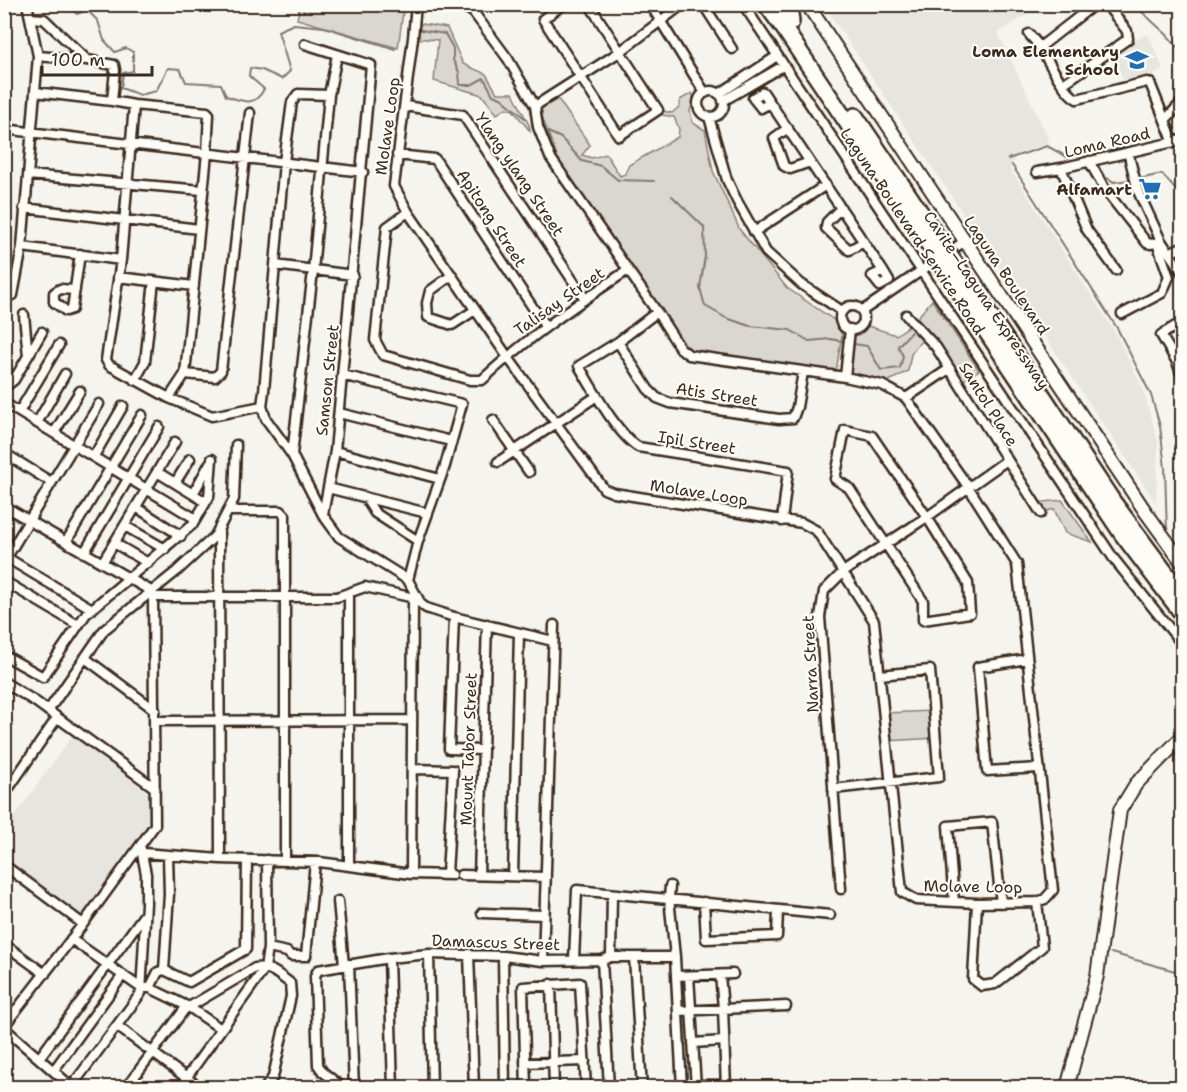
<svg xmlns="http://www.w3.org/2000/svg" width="1187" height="1092" viewBox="0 0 1187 1092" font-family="'Shantell Sans',sans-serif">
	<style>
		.built { fill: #e7e5df }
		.green { fill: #dad6d0; stroke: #8a8077; stroke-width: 1.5 }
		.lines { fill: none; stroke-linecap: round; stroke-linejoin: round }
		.stream { stroke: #84786e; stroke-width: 2 }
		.minor-casing { stroke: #3b2a1e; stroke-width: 13 }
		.secondary-casing { stroke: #3b2a1e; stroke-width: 16 }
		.motorway-casing { stroke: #3b2a1e; stroke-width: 20 }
		.minor { stroke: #fdfcf7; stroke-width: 8 }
		.secondary { stroke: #fdfcf7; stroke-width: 12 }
		.motorway { stroke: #fdfcf7; stroke-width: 15 }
		.motorway-bridge-casing { stroke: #3b2a1e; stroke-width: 20; stroke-linecap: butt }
		.motorway-bridge { stroke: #fdfcf7; stroke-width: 15 }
		.labels { text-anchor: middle; stroke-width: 4.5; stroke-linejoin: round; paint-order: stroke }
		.poi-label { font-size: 16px; font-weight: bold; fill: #3b2a1e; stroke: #fdfcf7; text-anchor: end }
		.street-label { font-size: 16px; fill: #3b2a1e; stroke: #fdfcf7 }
	</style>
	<rect width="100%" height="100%" fill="#f5f4ee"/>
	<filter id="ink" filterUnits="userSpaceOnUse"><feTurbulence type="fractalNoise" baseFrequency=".0167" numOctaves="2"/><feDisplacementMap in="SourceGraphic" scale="12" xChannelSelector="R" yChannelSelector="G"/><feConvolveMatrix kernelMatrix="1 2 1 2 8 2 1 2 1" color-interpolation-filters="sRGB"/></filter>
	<g filter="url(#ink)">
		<path class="built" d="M824 5H1042L998 33 1050 142 1017 154 1010 169 1113 329 1142 386 1158 442 1156 503Z
			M1148 34 1163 69 1152 76 1126 85 1110 52Z
			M74 733 149 794V825L81 917 5 860V830Z"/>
		<path class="green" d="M300 5H404L398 48 297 19Z
			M416 23 447 28 463 64 486 74 497 93H513L529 125 530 131 513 110 506 108 497 114 482 95 434 81 438 40 414 38Z
			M692 93 694 98 690 111 693 123 705 130 713 171 740 230 787 288 834 320 842 335 836 371 831 374 690 353 681 347 559 162 539 109 558 99 590 145 582 155 592 158 606 154 620 176 625 174 629 165 678 137 679 129 674 117 662 115 663 111 672 113 680 106V100Z
			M932 300 979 370 958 384 925 336 911 354 908 371 882 385 845 377 852 329 862 324 896 335 913 323Z
			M1062 500 1092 542 1065 533 1054 509 1041 513 1034 503Z
			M933 711 936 738 887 741 884 713Z"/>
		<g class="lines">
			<path class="stream" d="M66 4 77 14 87 10 98 21 104 40 115 52 126 48 133 52V71L123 73 121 88 140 95 156 91 168 68 180 69 186 82 221 84 226 96C243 101 254 108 264 89L249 76 250 68 262 70 282 79 290 71 278 31 294 24 324 27 395 49
				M1137 4 1141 11 1166 34 1182 52
				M421 30 445 34 453 48V60L459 72 460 85H471L484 78 493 95 501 98 526 119
				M548 132 561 138 582 161 601 166 618 180 654 181
				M1008 159 1047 146 1069 158
				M1012 165 1117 328 1151 395 1160 426 1165 468 1167 533
				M1101 175 1114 182 1130 180
				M1139 179 1162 174 1182 197
				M672 196 704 227 705 256 700 288 705 306 726 318 750 326 790 330 809 341 830 339 842 341
				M854 344 867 346 881 370 900 368 903 356 898 346 911 332
				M1111 953 1182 973
				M284 1082 300 1088"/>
			<g class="minor-casing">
				<path id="minor" d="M27 4 30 18
					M416 4 413 38 394 186 408 212 507 356 604 489 614 493 802 523 817 531 874 621 902 892 916 900 977 903 1037 902 1045 899 1053 890 1017 564 969 488 906 398 882 385 845 377 689 355 680 348 657 312 550 157 538 127 535 106 508 59 474 13 461 4
					M564 4 543 19 619 136 658 110 589 4
					M650 4 705 93
					M703 4 732 49
					M743 4 1114 559 1182 644
					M1095 4 1040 47C1048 60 1064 93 1077 99L1147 82 1150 83 1174 143
					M1029 34 1040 47
					M305 44 371 65 335 451 323 514
					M38 56 87 60
					M1063 84 1128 39 1127 31 1106 4
					M698 104a13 13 0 1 1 26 0a13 13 0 1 1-26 0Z
					M35 92 112 101
					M719 94 777 56
					M329 95 298 94 292 102 284 162 264 391 262 406 266 419 292 455 323 515 339 537 408 580 421 604 426 608 454 617 553 641
					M723 101 783 66
					M770 103 761 108 753 98 763 92 883 271 889 281 880 286 872 276 883 271
					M134 105 121 260 106 360 109 365 169 398 212 416 262 406
					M405 106 463 115 585 299
					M535 106 621 51 683 4
					M709 117 727 180 737 201 766 252 801 284 842 311
					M1166 119 1182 102
					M788 128 774 138 784 166 790 169 810 162
					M4 129 363 172
					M1128 152 1138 191 1161 241 1182 272
					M397 155 435 159 545 326
					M1089 161 1106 191 1147 243 1151 244 1161 241
					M1061 168 1087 230 1116 270
					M1037 172 1061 168 1182 140
					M28 175 202 190
					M24 208 199 229
					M841 208 827 222 826 228 849 250 864 242
					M408 212 387 227 375 340 383 355 470 380H482C527 338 577 304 628 270
					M754 232 826 185
					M1169 253 1182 247
					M121 260 22 247 38 56 30 18 44 19 87 60 114 65 115 70 112 101 134 105 207 112 209 114 207 153 185 374 169 398
					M275 265 353 275
					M452 275 430 291 427 303 428 317 452 325 475 310
					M118 277 194 286
					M75 290 60 289 54 293V302L66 311 72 309 80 254
					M13 295 22 247
					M840 318a12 12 0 1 1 24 0a12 12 0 1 1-24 0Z
					M862 311 965 241
					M657 312 618 342 579 366C593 389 616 433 638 447L788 471 782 521
					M1122 314 1162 293 1169 277 1157 243
					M24 315 28 356
					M906 315 936 347 1041 513
					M1182 322 1161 335 1177 362 1182 376
					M4 333V351
					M618 342 648 389 657 398 670 403 779 419 793 418 797 407 803 372
					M4 360 9 384 4 388
					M185 374 215 377 221 371 250 113
					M342 375 462 404 445 466 418 541 408 580
					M845 377 850 329
					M135 380 145 362 154 281
					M9 384 14 380 42 332
					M906 398 949 369
					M4 403 196 519
					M19 412 59 345
					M339 413 451 441
					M493 420 529 472
					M37 423 65 374
					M845 430 872 436 927 517 968 583 970 613 923 620V601L849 488 835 479Z
					M54 433 80 391
					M335 451 440 479
					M4 453 51 482
					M292 455 313 271 329 95 337 55
					M94 456 123 406
					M498 462 597 396
					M157 472 206 502
					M175 483 190 459
					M328 488 427 513
					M193 494 210 463
					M365 497 375 513 418 541
					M4 506 151 591 153 597 155 825 83 924 4 1026
					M136 507 181 536
					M229 511H281L285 515V860
					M125 526 165 549
					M219 532 220 859
					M66 542 142 415
					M114 543 148 563
					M84 553 159 427
					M4 556 92 609
					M4 562 99 404
					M102 563 175 442
					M4 581 78 625
					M349 593V866
					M153 597H337L365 587 410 597 413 602 411 874
					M454 617 449 749 482 750
					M4 655 43 677 86 614 193 524 209 497 212 459
					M85 658 155 710
					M1027 659 978 667 987 771 1039 768
					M4 682 36 702 155 788
					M48 711 104 630 177 571 215 536 234 499 236 445
					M155 721 412 720
					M412 769 453 770 447 874
					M833 789 939 777 930 670 880 675
					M4 795 57 718
					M143 853 220 859 319 862 411 874 452 875
					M4 865 83 924
					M461 875 546 877
					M479 875 487 624
					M513 876 519 633
					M670 886 669 898 675 957 682 1088
					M841 889 820 617 824 591 843 572 927 517 1007 460
					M338 901 344 965
					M704 902 706 939 777 936 778 911
					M954 902 948 826 992 822 1001 903
					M977 903 973 979 982 986 995 984 1042 947 1037 902
					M482 913 544 915
					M71 939 141 988H150L189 1007 255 968C269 965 280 976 290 983L291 996 273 1077 265 1088
					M4 944 45 974
					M268 948 287 952 291 956H306L315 862
					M429 954 432 1088
					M469 954 474 1088
					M503 956 505 1088
					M611 957 612 894
					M634 957 642 1088
					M389 958 393 1088
					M574 960 577 890 830 915
					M602 960 609 1088
					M543 961 554 625
					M349 964 354 1088
					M164 970 169 894 168 855
					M720 975 723 1008 726 1088
					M676 976 733 974
					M689 976 696 1088
					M551 984 554 1088
					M150 988 158 972 164 970 189 982 246 949 247 860
					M189 1007 221 1029
					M678 1011 786 1006
					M117 1026 200 1088
					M4 1028 73 1088
					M693 1043 724 1041
					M40 1057 144 915
					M525 1063 585 1061
					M54 1070 123 975
					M695 1085H726
					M72 1086 141 993 146 903V874L141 849
					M126 1088 187 1006
					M179 1088 265 968 268 948 267 860
					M343 1088 323 1072 318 1065 315 976 318 970 389 958 429 954 503 956 543 961 602 960 611 957H675
					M526 1088 523 987 580 983 586 1088"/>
			</g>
			<g class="secondary-casing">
				<path id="secondary" d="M807 4 1145 511 1182 562
					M1067 1088 1097 976 1120 810 1136 784 1182 737"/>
			</g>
			<g class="motorway-casing">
				<path id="motorway" d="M766 4 783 27 928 243
					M789 4 791 22
					M855 116 937 237
					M960 271 1113 502 1182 595
					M950 277 1123 535 1182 613"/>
			</g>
			<use href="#minor" class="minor"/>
			<use href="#secondary" class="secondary"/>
			<use href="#motorway" class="motorway"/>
			<g class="motorway-bridge-casing">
				<path id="motorway-bridge" d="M937 237 960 271
					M928 243 950 277"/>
			</g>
			<use href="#motorway-bridge" class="motorway-bridge"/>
		</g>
	</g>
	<defs>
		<g id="school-bare" transform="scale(1.8)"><path d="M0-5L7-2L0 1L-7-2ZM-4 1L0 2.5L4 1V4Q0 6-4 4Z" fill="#1f6fb2" stroke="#fdfcf7" stroke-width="2.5" paint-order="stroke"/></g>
		<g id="supermarket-bare" transform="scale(1.8)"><path d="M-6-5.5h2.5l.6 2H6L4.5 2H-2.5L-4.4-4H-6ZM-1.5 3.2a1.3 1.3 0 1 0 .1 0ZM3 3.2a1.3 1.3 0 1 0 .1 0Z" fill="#1f6fb2" stroke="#fdfcf7" stroke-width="2.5" paint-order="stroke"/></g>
	</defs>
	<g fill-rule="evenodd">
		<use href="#school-bare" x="1137" y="60"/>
		<use href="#supermarket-bare" x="1150" y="189"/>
	</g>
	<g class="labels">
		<g class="poi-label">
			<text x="1119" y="57">Loma Elementary<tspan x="1119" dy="18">School</tspan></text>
			<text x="1132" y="195">Alfamart</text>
		</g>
		<g class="street-label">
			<text transform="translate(387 126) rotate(-82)" y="6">Molave Loop</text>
			<text transform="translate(1107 142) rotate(-13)" y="6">Loma Road</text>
			<text transform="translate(520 174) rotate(56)" y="6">Ylang ylang Street</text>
			<text transform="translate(492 218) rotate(57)" y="6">Apitong Street</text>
			<text transform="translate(913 231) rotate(56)" y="6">Laguna Boulevard Service Road</text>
			<text transform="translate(1007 275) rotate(56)" y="6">Laguna Boulevard</text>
			<text transform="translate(987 300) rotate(56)" y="6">Cavite–Laguna Expressway</text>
			<text transform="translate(559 301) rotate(-35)" y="6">Talisay Street</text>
			<text transform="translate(327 380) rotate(-84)" y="6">Samson Street</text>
			<text transform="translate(717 394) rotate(9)" y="6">Atis Street</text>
			<text transform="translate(989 404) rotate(58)" y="6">Santol Place</text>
			<text transform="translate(697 442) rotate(9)" y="6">Ipil Street</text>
			<text transform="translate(699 492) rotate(9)" y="6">Molave Loop</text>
			<text transform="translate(810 664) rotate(-93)" y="6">Narra Street</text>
			<text transform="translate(468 749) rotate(-88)" y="6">Mount Tabor Street</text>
			<text transform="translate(973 886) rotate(1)" y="6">Molave Loop</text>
			<text transform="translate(496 942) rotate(2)" y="6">Damascus Street</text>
		</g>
	</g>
	<rect width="1187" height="1092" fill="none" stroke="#fdfcf7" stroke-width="24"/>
	<rect x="12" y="12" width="1163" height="1068" fill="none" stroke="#3b2a1e" stroke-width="2" filter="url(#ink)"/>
	<path d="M42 66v9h110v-9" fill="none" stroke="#3b2a1e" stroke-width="3"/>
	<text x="51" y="66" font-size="18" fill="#3b2a1e" stroke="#fdfcf7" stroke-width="4.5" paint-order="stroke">100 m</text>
</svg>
